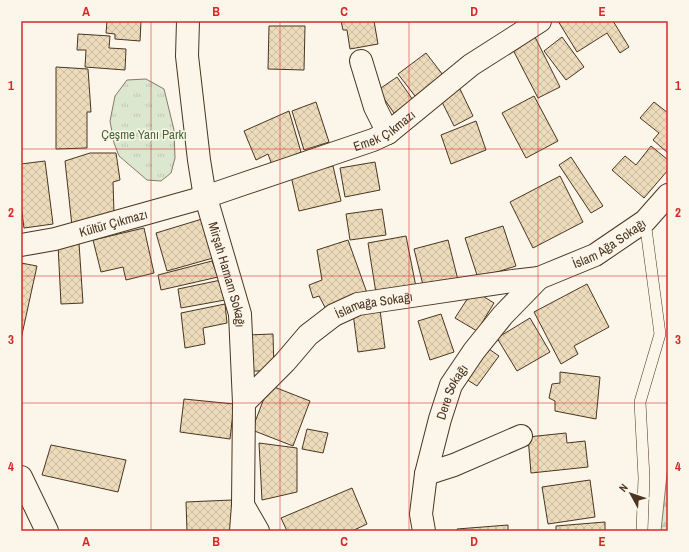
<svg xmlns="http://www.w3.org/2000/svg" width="689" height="552" viewBox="0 0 689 552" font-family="'Archivo Narrow',sans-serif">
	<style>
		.forest { fill: url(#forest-firs); stroke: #887966 }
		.park { fill: url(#park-tufts); stroke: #887966 }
		.building { fill: url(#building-cross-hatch); stroke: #4a3520 }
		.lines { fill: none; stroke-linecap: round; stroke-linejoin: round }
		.lane-casing { stroke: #4a3520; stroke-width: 12 }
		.street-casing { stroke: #4a3520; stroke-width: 24 }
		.secondary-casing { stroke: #4a3520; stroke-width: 24 }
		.lane { stroke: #fbf6e9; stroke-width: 11 }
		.street { stroke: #fbf6e9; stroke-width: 22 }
		.secondary { stroke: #fbf6e9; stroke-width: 22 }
		.grid { fill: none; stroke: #d62828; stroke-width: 1; stroke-opacity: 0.55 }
		.labels { text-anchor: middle; stroke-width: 3; stroke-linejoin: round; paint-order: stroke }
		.street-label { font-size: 13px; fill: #4a3520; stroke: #fbf6e9 }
		.park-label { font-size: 13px; fill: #436837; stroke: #fbf6e9 }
		.neatline { fill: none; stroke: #d62828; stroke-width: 1.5 }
		.grid-label { font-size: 13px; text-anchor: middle; font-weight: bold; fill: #d62828 }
	</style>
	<defs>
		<pattern id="forest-firs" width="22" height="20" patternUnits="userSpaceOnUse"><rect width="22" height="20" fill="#dce7d0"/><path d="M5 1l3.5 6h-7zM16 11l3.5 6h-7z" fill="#bec7b2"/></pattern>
		<pattern id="park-tufts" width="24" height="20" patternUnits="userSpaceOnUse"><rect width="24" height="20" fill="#dce7d0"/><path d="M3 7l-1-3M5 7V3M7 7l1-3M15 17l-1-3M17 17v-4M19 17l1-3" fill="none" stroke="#bec7b2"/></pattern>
		<pattern id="building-cross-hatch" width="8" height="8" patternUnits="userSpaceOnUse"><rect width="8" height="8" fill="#ecdcbc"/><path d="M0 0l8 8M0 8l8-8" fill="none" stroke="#ccbda1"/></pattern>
	</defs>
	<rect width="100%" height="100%" fill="#fbf6e9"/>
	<path class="forest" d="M668 465V531H661Z"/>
	<path class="park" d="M146 79 164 89 174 130 175 158 171 173 161 181 147 180 119 156 114 143 110 121 115 96 127 80Z"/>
	<path class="building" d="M107 21H141L140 41 115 39V34L106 33Z
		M341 21H374L378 44 350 49 347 30H343Z
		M558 21H613L629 47 620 53 607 33 577 52Z
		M269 26H305L304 70 268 69Z
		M78 34 110 36 109 48 126 49 125 70 85 67 86 50H77Z
		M535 37 560 87 538 98 512 48Z
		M562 37 584 67 566 80 544 51Z
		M426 53 443 75 415 96 398 74Z
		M56 67 88 69 91 112H87V148L56 149Z
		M397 77 413 100 394 113 378 90Z
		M460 89 473 116 454 126 440 98Z
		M534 96 558 141 526 158 502 113Z
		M316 102 329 142 304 150 292 111Z
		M654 102 668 113V153L653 140 659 133 640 118Z
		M289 111 301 152 272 165 268 154 256 160 244 131Z
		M476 121 486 150 451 164 441 135Z
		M651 146 668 160V170L644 198 612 170 625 156 636 165Z
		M90 153H116L120 180 113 182 114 214 72 226 65 161Z
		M571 157 603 206 591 213 559 165Z
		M45 161 53 224 24 228 21 205V164Z
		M375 162 380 190 345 197 340 168Z
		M333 166 341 201 299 211 291 176Z
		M560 176 583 222 533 248 510 202Z
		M382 209 386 235 350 240 346 214Z
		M202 219 213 258 167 271 156 233Z
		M503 226 516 266 478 278 465 238Z
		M144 228 154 273 126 280 123 267 101 272 93 240Z
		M406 236 416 287 376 293 368 243Z
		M348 240 367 293 327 311 319 296 313 298 309 285 322 280 317 250Z
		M448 240 458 280 424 289 414 249Z
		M79 243 83 303 61 304 58 245Z
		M212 261 218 277 161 290 158 275Z
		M21 263 37 266 21 339Z
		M221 280 225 300 181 308 178 289Z
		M587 284 609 327 574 346 578 354 561 364 534 312Z
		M473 290 494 303 477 331 455 318Z
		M225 304 227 323 203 328 205 344 185 348 181 313Z
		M380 310 385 348 358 352 353 313Z
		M441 314 454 352 430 360 418 321Z
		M530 318 550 352 517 371 497 338Z
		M273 334 274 371H248L247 335Z
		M489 349 499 356 477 386 466 379Z
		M560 372 600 377 596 419 555 411V401L549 398 552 384 560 383Z
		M269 385 310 401 293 446 252 430Z
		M184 399 234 404 230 439 180 432Z
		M307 429 328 433 323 453 302 449Z
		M566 433 567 443 585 441 588 467 531 473 528 437Z
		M259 443 297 448V492L262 500Z
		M51 445 126 460 118 492 42 475Z
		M590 480 595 517 548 524 542 487Z
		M352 488 367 524 352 531H287L281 518Z
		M232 500 233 531H187L186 502Z
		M605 522V531H556V526Z
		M508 525V531H457V529Z"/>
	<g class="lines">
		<g class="lane-casing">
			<path id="lane" d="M642 531 644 478 640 402 660 334 645 221"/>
		</g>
		<g class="street-casing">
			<g id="street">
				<path d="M361 61 375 107 388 133"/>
				<path id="s1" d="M21 245 55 239 205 197 373 140 388 133 471 65 540 21"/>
				<path id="s2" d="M244 403 285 362 308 335 334 315 358 304 513 281 539 278 595 255 645 221 668 195"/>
				<path d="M426 474 454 465 521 436"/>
				<path d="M21 477 47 531"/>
				<path id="s3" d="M424 531 421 514 426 474 440 419 451 385 474 351 503 315 539 278"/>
			</g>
		</g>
		<g class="secondary-casing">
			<g id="secondary">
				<path id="s4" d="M188 21 187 56 199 160 204 191 240 314 244 403 243 505 241 531"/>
				<path d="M243 505 258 531"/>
			</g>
		</g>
		<use href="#lane" class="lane"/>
		<use href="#street" class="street"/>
		<use href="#secondary" class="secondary"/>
	</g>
	<path class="grid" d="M151 21V531M280 21V531M409 21V531M538 21V531M21 149H668M21 276H668M21 403H668"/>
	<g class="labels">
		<g class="street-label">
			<text dy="5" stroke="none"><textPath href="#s1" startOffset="382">Emek Çıkmazı</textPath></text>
			<text dy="5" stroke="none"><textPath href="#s1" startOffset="95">Kültür Çıkmazı</textPath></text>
			<text dy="5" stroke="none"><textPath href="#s2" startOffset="414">İslam Ağa Sokağı</textPath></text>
			<text dy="5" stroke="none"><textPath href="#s4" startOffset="258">Mirşah Hamam Sokağı</textPath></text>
			<text dy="5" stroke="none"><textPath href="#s2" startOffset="168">İslamağa Sokağı</textPath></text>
			<text dy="5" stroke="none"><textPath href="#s3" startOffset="144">Dere Sokağı</textPath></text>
		</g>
		<g class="park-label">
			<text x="144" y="139">Çeşme Yanı Parkı</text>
		</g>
	</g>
	<rect width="689" height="552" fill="none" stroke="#fbf6e9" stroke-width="44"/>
	<g transform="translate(631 494) rotate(310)" stroke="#fbf6e9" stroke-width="3" paint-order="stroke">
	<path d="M0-3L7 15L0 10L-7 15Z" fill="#4a3520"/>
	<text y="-6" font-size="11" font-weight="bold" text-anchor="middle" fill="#4a3520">N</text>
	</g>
	<rect x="22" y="22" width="645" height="508" class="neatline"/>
	<g class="grid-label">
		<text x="86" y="16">A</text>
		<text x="216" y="16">B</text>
		<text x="344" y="16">C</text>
		<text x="474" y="16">D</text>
		<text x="602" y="16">E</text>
		<text x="11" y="90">1</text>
		<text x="678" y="90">1</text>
		<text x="11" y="217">2</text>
		<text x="678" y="217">2</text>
		<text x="11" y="344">3</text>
		<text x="678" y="344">3</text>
		<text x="11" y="471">4</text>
		<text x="678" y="471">4</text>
		<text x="86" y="546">A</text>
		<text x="216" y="546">B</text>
		<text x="344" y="546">C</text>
		<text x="474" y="546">D</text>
		<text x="602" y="546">E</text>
	</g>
</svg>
